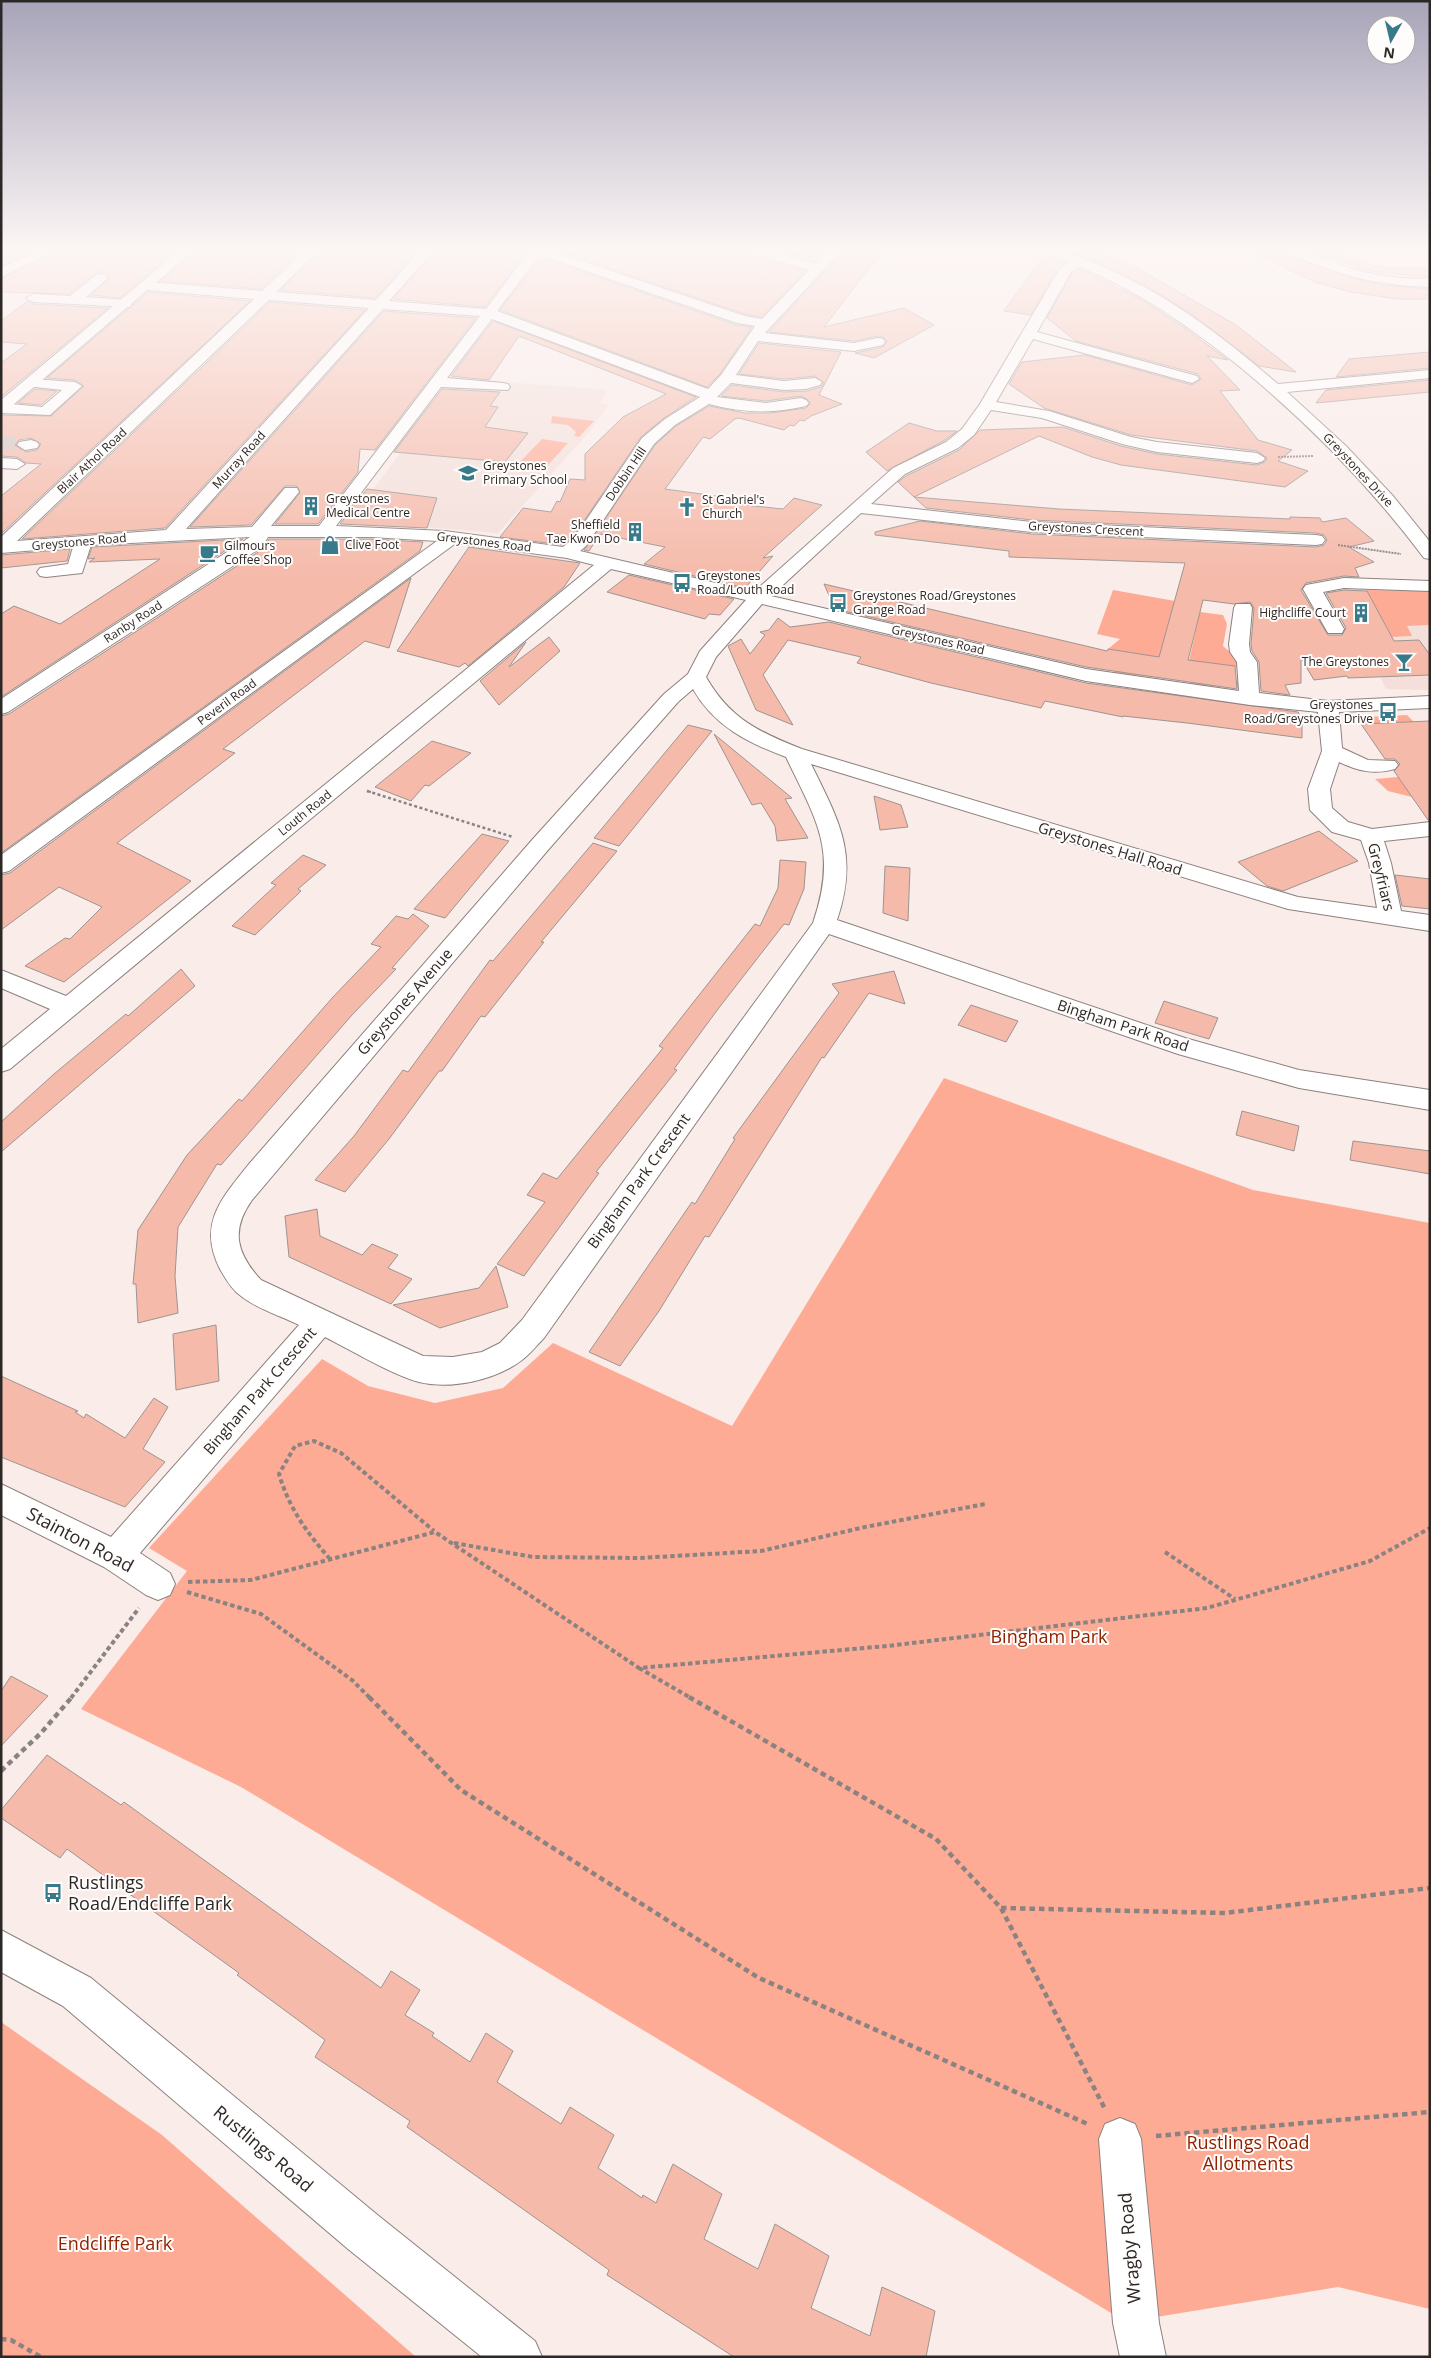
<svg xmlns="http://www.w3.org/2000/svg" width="1431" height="2358" viewBox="0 0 1431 2358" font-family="'Open Sans',sans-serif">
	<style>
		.built { fill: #f4dfda }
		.green { fill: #feab95 }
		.building { fill: #f5baaa; stroke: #9f9490; fill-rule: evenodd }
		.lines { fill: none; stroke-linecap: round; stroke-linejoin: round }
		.minor-tunnel { stroke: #d0c5c2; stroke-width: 14; stroke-dasharray: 14 8; stroke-linecap: butt }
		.minor-casing { stroke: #8d817e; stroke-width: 2 }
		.major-casing { stroke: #8d817e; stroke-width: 2 }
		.path-far3 { stroke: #8b8381; stroke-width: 2; stroke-dasharray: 2 1; stroke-linecap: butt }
		.path-far2 { stroke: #8b8381; stroke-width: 2.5; stroke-dasharray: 3 2.5; stroke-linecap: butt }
		.path-far1 { stroke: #8b8381; stroke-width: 4; stroke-dasharray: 4.5 3; stroke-linecap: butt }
		.path { stroke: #8b8381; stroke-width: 4.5; stroke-dasharray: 5.5 4; stroke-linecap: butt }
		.minor { fill: #fff; fill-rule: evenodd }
		.major { fill: #fff; fill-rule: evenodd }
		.labels { text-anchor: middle; stroke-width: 4; stroke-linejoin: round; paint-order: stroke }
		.far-street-label { font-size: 12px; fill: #2c2826; stroke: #fffcfc }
		.far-poi-label { font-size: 12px; fill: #2c2826; stroke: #fffcfc; text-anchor: start }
		.street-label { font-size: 15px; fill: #2c2826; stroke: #fffcfc }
		.near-street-label { font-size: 18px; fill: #2c2826; stroke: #fffcfc }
		.near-park-label { font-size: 18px; fill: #8f2200; stroke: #fffcfc }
		.near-poi-label { font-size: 18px; fill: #2c2826; stroke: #fffcfc; text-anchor: start }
	</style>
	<rect width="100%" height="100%" fill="#f9ece9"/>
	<path class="built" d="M455 378 607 390 601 403 609 404 590 431 498 533 350 521Z
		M1430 625V690L1386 689 1364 643 1371 638 1411 636 1406 626Z"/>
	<path class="green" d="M552 416 594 421 579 437 574 436 576 432 568 425 551 423Z
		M542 439 568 443 547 466 520 462Z
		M1113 590 1175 601 1172 679 1114 673 1115 665 1162 658 1108 649 1120 639 1097 634Z
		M1366 590 1430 591V625L1407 626 1412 636 1392 637Z
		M1200 612 1223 615 1227 624 1223 646 1236 657 1242 688 1194 685 1189 676 1238 681 1237 667 1189 661Z
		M1407 715 1414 722 1372 724 1366 717Z
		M1398 777 1412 797 1388 791 1375 779Z
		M944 1078 1253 1190 1430 1223V2309L1338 2287 1126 2322 241 1787 81 1709 187 1571 149 1548 322 1359 368 1386 435 1403 503 1388 553 1343 732 1426Z
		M1 2022 162 2135 416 2357H1Z"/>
	<path class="building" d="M17 250H36L1 266V257Z
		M58 250H177L120 298 91 295 109 279V276L101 272 95 274 69 294 1 292V279Z
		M196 250H303L261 289 160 281Z
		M321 250H419L375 298 280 290Z
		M436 250H528L485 307 393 299Z
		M555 250H749L751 255 806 271 761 317 745 314Z
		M776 250H826L815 262Z
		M844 250H886L863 276 824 327 904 308 934 325 874 358 855 353 883 347 887 341 883 337 878 336 854 341 769 332Z
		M1061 250H1102L1130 264 1236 325 1296 372 1259 366 1193 315 1146 286 1097 262Z
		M1246 250H1285L1297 259 1353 278 1383 285 1430 289V299H1397L1351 292 1315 282Z
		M1304 250H1336L1371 265 1389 268H1430V277L1370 271Z
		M1046 253 1066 262 1057 269 1031 315 1004 311Z
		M541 257 736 325 752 327 720 374 707 387 500 310Z
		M1080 269 1142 300 1182 326 1228 360 1207 356 1240 390 1220 391 1258 440 1292 450 1278 461 1308 471 1285 487 1121 465 1092 457 1039 436 914 497 898 482 906 476 959 450 980 430 1063 427 1121 446 1157 454 1257 465 1265 462 1267 458 1257 451 1131 435 1044 408 1009 384 1022 362 1085 355 1192 385 1201 379 1198 374 1076 341 1047 318 1072 273Z
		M148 292 250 301 1 534V496L41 464 26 463 17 457 1 456V415L51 416 84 386 75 380 47 378ZM31 438 41 444 37 450 25 452 15 445 19 440Z
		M28 301 33 304 108 308 1 397V363L27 344 1 342V321Z
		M270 302 365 310 165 528 22 539Z
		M384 311 476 318 375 450 360 449 358 472 318 524H275L300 493 297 486H285L251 525 190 527Z
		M493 321 696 397 664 418 641 437 573 537 562 545 500 537 523 508 551 512 557 501 560 502 570 479 585 480V454L623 417 666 394 519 336 489 380 451 376Z
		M759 343 841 352 819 395 842 404 811 416 804 421 800 420 794 426 790 425 784 430 739 418 735 419 710 439 703 437 665 489 738 499 735 504 783 509 794 498 822 505 763 558 773 556 745 588 644 564 665 547 600 534 589 551 584 550 655 445 676 426 709 406 745 413H770L806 408 810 404 807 399 801 396 766 401 721 396 732 385 784 392 807 391 821 387 824 383 815 376 784 379 739 374Z
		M1430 352V368L1336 377 1349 359Z
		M1430 380V392L1316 403 1326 390Z
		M35 389 57 391 41 405 18 403Z
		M442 389 500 392 490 406 498 407 485 427 528 433 505 462 394 452Z
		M909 423 937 431H957L945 440 887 471 866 452Z
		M367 489 437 498 427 528 340 524Z
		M914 497 1059 509 1290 519V517L1320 518 1322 522 1346 518 1374 541 1349 547 1374 562 1355 568 1359 577 1344 576 1306 583 1301 590 1328 635H1342L1346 628 1326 593 1344 590 1367 591 1394 641 1419 640 1430 655V675L1348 678 1347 676 1314 680 1301 658V683L1285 685 1290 695 1261 691 1259 662 1252 651 1251 644 1254 608 1250 602 1234 604 1203 600 1188 660 1235 666 1237 689 1086 667 835 609 824 584 1107 651 1108 649 1159 657 1185 563 1009 557V551L875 535V532L920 521 1032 534 1316 547 1324 545 1327 540 1324 535 1316 533 1032 520 926 508Z
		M243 539 1 697V614L14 606 60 624 160 559 89 562 95 558 88 559 92 547Z
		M269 539H371L423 542 420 551 1 853V716L9 714 263 549Z
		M469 547 580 563 564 587 468 666 465 663 459 667 397 651Z
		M70 549 67 561 1 568V555Z
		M629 575 734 599 720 615 709 614 705 619 607 592Z
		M411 578 389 648 365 641 223 749 235 753 117 843 191 881 64 982 25 966 65 938 70 939 102 907 59 887 1 930V875L10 873Z
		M778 618 790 627 829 622 1086 683 1298 712 1302 719V738L1187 723 1123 716V717L1045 701 1041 708 931 683 857 663 861 657 788 640 763 675 793 725 756 710 728 646 741 639 750 654 765 635 760 632 769 630Z
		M549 637 560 651 499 705 480 681 526 642 509 667Z
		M1430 721V820H1428L1394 771 1400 764 1395 759H1385L1361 724Z
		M688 725 712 731 619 846 594 838Z
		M714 734 792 798 785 799 808 838 777 841 775 826 761 803 752 805Z
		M432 741 471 753 429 786 425 785 411 801 375 787Z
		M874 796 901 805 908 827 880 830Z
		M1319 831 1358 861 1283 891 1267 886 1238 862Z
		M482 834 509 841 445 918 414 909Z
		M593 843 617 851 541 942H544L485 1017 481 1016 442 1071H439L389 1139 345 1192 315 1180 354 1136 403 1070 408 1072 490 960 493 961Z
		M303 855 326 865 298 889 301 891 255 935 232 926 276 885 271 883Z
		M780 860 806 862 804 889 789 925 784 924 718 1009 674 1069 677 1070 596 1172 599 1173 524 1276 497 1264 545 1202 527 1195 543 1173 557 1179 663 1048 659 1046 755 924 760 926 778 888Z
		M885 866 910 868 908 921 883 913Z
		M1395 875 1430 879V909L1402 906Z
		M413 914 429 926 392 968 396 969 352 1015 221 1165 217 1164 178 1227 175 1276 178 1313 138 1323 136 1284H133L138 1230 187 1155 239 1099 242 1101 333 997 381 947 371 944 396 916 408 919Z
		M181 969 195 986 1 1152V1122L54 1074 126 1014 128 1016Z
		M894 971 905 1004 869 993 824 1058 822 1057 709 1237 705 1236 659 1311 620 1366 589 1352 692 1202 695 1204 735 1139 733 1138 839 993 832 984Z
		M1164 1001 1218 1018 1209 1039 1155 1023Z
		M971 1005 1018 1021 1006 1042 958 1025Z
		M1242 1111 1299 1126 1294 1151 1236 1135Z
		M1353 1141 1430 1151V1174L1350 1160Z
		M317 1209 320 1236 362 1255 372 1244 398 1255 388 1268 412 1279 391 1304 289 1257 285 1216Z
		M496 1266 508 1307 440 1328 393 1305 479 1288Z
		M216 1325 219 1381 176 1390 173 1334Z
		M1 1376 78 1411 75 1412 84 1418 86 1414 125 1438 154 1398 168 1407 143 1449 165 1462 125 1507 1 1457Z
		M11 1676 48 1696 1 1746V1691Z
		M47 1755 121 1805 124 1802 381 1988 391 1971 420 1990 405 2015 434 2033 432 2036 470 2062 486 2033 513 2051 497 2082 561 2124 570 2107 614 2135 598 2168 642 2198 643 2195 656 2203 673 2164 722 2194 704 2239 758 2269 775 2224 829 2256 811 2308 870 2336 882 2287 935 2311 926 2357H734L607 2275 609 2270 407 2127 410 2121 315 2057 325 2040 237 1975 239 1973 67 1849 60 1858 1 1818V1810Z"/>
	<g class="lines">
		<path class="minor-tunnel" d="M1 442 25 445"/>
		<g class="minor-casing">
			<path id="minor" d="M40 250H56L1 277V268Z
				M306 250H319L276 292 376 300 421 250H434L389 301 486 309 530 250H549L745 316 762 319 809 270 752 253 751 250H770L816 264 829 250H842L765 333 854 343 878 338 883 339 885 342 883 345 854 351 758 341 736 375 784 381 815 378 822 382 820 385 806 389 784 390 731 383 717 397 766 403 801 398 806 400 809 403 806 406C773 414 742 413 709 404L675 425 654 444 586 546 580 551 754 592 893 468 946 442 962 429 980 404 1059 270 1069 262 1045 250C1064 250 1078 257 1096 264 1164 291 1223 337 1278 384L1430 370V378L1287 392 1346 446 1393 496 1430 542V559L1424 558C1370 486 1309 424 1240 367 1190 327 1139 291 1080 267L1071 272 1037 332 1197 376 1199 379 1192 383 1033 339 996 402 1049 411 1131 437 1157 442 1257 453 1265 458 1263 461 1257 463 1157 452 1122 444 1042 418 991 410 974 435 958 448 905 474 871 504 1032 522 1316 535 1322 536 1325 540 1322 544 1316 545 1032 532 861 513 771 596 1086 669 1239 691 1237 662 1230 652 1229 644 1234 608 1236 604H1250L1252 608 1249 644 1250 652 1257 662 1259 693 1328 701 1430 696V708L1339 712 1342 748 1368 760 1395 761 1398 765 1395 769C1374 775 1358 771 1339 762L1330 789 1332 808 1348 822 1372 829 1430 822V836L1384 841 1391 863 1401 911 1430 915V931L1288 909 811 764C840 823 859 855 837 920L1185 1038 1299 1070 1430 1090V1110L1299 1088 1178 1054 829 934 544 1338C537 1345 530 1354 522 1360 496 1380 451 1390 419 1382 392 1375 351 1350 325 1337L140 1553 170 1573 175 1584 170 1595 158 1600 146 1595 104 1567 1 1515V1484L111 1537 299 1325C281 1316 257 1309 241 1296 232 1290 225 1278 220 1269 197 1224 222 1198 249 1164L532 840 664 694 688 674 700 651 746 600 611 569 10 1069 1 1072V1049L50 1009 1 988V970L66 996 594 565 567 558 456 543 9 871 1 873V855L437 541 371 537H268L262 547 8 712 1 714V699L250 537 91 545 82 573 46 577 40 576 37 572 40 568 68 564 73 547 1 553V537L254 299 147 290 140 286 147 282 262 291ZM540 255 737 323 755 326 721 375 708 389 497 311ZM269 300 369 308 166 530 17 541ZM383 309 480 316 319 526H271L299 492 297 488H285L252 527 186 529ZM492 319 700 397 665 419 642 438 574 538 563 547 445 531 336 526 441 387 508 390 510 387 508 384 503 383 447 378ZM762 604 1086 681 1250 705 1318 712 1322 751 1308 789 1310 810 1332 832 1361 840 1369 863 1377 908 1298 897 802 749C759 732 730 719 706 677L716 657ZM693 689C714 726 748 743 786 757 817 822 838 850 813 923L522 1320 500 1343 482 1352 453 1357 423 1356 261 1280C237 1254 230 1231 252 1200L548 850 678 702Z
				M1287 250C1310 250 1328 261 1349 268 1376 276 1402 279 1430 279V287C1387 286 1349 278 1310 262 1303 259 1291 256 1287 250Z
				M101 274 108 278 86 297 125 300 130 301 132 304 130 307 33 302 26 298 33 294 70 296 96 275Z
				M32 379 75 382 82 386 50 415 1 413V403L42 407 62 390 27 386 25 383Z
				M31 440 37 442 39 445 37 448 25 450 17 445 19 442Z
				M1 458 17 459 25 464 17 469 1 468Z
				M1344 578 1430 581V591L1344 588 1323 592 1344 629 1342 633H1328L1303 589 1306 585Z
				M1 1930 91 1978 380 2217 535 2341 542 2357H482L348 2249 63 2006 1 1972Z
				M1120 2118 1135 2124 1141 2139 1159 2323 1166 2357H1120L1113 2323 1099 2139 1105 2124Z"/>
		</g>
		<g class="major-casing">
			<path id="major" d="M180 250H194L6 411 1 413V400Z"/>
		</g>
		<path class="path-far3" d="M1278 457 1314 456
			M1338 545 1401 554
			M367 791 371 792"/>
		<path class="path-far2" d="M367 791 513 837"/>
		<path class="path-far1" d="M454 1543 533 1557 640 1558 761 1551 865 1527 985 1504
			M1165 1552 1235 1599
			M330 1559C307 1533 289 1508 279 1474L295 1446 314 1441 341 1453 434 1531
			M188 1582 251 1580 435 1532 639 1668 887 1646 1207 1608 1370 1561 1430 1528
			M187 1592 261 1614 352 1680 370 1698
			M639 1668 691 1698
			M71 1698 139 1608"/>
		<path class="path" d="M369 1697 461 1790 759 1978 1090 2125
			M689 1697 936 1839 1001 1908 1105 2109
			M1 1771 41 1733 72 1697
			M1001 1908 1225 1913 1430 1888
			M1156 2136 1430 2112
			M1 2339 11 2340 41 2357"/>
		<use href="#minor" class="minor"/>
		<use href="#major" class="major"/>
	</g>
	<linearGradient id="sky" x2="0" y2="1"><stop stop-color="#a8a4b9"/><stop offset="0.43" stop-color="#fcf6f5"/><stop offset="1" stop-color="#fcf6f5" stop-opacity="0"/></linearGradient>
	<rect width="1431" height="580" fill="url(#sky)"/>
	<defs>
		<g id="school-bare" transform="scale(1.5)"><path d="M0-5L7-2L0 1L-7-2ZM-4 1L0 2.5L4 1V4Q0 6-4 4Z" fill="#377b8b" stroke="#fffcfc" stroke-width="2.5" paint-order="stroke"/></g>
		<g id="building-bare" transform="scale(1.5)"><path d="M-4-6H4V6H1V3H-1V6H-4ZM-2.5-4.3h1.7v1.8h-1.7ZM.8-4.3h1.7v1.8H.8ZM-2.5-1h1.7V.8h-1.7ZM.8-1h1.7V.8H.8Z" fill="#377b8b" stroke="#fffcfc" stroke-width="2.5" paint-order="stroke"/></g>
		<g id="church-bare" transform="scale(1.5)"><path d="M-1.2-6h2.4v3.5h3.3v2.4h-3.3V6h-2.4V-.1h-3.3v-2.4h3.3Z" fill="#377b8b" stroke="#fffcfc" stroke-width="2.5" paint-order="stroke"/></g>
		<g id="shop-bare" transform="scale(1.5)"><path d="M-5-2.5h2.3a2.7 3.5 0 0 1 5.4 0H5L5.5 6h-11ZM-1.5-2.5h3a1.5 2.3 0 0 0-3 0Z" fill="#377b8b" stroke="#fffcfc" stroke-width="2.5" paint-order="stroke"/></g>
		<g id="cafe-bare" transform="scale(1.5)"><path d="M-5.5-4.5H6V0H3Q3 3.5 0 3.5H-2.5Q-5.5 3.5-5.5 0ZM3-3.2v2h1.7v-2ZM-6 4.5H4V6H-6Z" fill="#377b8b" stroke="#fffcfc" stroke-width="2.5" paint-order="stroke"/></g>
		<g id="bus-bare" transform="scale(1.5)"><path d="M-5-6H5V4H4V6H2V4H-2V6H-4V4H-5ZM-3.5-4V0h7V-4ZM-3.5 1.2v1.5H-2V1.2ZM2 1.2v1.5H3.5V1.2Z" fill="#377b8b" stroke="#fffcfc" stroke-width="2.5" paint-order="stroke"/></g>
		<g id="bar-bare" transform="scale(1.5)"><path d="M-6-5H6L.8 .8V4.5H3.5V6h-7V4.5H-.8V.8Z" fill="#377b8b" stroke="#fffcfc" stroke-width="2.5" paint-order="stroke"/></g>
	</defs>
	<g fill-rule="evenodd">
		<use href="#school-bare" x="468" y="473"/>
		<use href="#building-bare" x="311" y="506"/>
		<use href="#church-bare" x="687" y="507"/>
		<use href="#building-bare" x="635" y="532"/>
		<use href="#shop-bare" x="330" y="545"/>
		<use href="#cafe-bare" x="209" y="553"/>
		<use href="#bus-bare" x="682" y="583"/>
		<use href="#bus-bare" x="838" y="603"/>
		<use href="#building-bare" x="1361" y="613"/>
		<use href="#bar-bare" x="1404" y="662"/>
		<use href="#bus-bare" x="1388" y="712"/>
		<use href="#bus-bare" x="53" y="1893"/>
	</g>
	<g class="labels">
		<g class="far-street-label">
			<text transform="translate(239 460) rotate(-48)" y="4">Murray Road</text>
			<text transform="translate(92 461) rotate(-43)" y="4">Blair Athol Road</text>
			<text transform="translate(1358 470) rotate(47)" y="4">Greystones Drive</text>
			<text transform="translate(626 474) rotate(-56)" y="4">Dobbin Hill</text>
			<text transform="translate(1086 529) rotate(3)" y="4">Greystones Crescent</text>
			<text transform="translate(79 542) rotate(-5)" y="4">Greystones Road</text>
			<text transform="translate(484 542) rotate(7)" y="4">Greystones Road</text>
			<text transform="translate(133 622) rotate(-33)" y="4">Ranby Road</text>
			<text transform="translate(938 640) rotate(13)" y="4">Greystones Road</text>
			<text transform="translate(227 702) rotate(-36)" y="4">Peveril Road</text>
			<text transform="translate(305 813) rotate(-39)" y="4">Louth Road</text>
		</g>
		<g class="far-poi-label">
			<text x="483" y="470">Greystones<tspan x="483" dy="14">Primary School</tspan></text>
			<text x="326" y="503">Greystones<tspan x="326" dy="14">Medical Centre</tspan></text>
			<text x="702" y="504">St Gabriel's<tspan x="702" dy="14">Church</tspan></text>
			<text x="620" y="529" text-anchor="end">Sheffield<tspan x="620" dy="14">Tae Kwon Do</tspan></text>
			<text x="345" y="549">Clive Foot</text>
			<text x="224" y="550">Gilmours<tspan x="224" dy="14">Coffee Shop</tspan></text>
			<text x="697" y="580">Greystones<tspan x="697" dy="14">Road/Louth Road</tspan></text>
			<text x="853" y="600">Greystones Road/Greystones<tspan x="853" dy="14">Grange Road</tspan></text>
			<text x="1346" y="617" text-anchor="end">Highcliffe Court</text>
			<text x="1389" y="666" text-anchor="end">The Greystones</text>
			<text x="1373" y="709" text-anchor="end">Greystones<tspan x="1373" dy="14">Road/Greystones Drive</tspan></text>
		</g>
		<g class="street-label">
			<text transform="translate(1110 849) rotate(17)" y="5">Greystones Hall Road</text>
			<text transform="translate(1381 877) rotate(76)" y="5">Greyfriars</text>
			<text transform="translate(405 1002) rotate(-49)" y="5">Greystones Avenue</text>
			<text transform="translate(1123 1026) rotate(18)" y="5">Bingham Park Road</text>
			<text transform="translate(639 1181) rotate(-54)" y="5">Bingham Park Crescent</text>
			<text transform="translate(260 1391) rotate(-49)" y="5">Bingham Park Crescent</text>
		</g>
		<g class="near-street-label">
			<text transform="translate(80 1540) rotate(28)" y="6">Stainton Road</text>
			<text transform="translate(263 2149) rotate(40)" y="6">Rustlings Road</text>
			<text transform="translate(1130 2248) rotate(-95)" y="6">Wragby Road</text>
		</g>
		<g class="near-park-label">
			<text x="1049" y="1643">Bingham Park</text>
			<text x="1248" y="2149">Rustlings Road<tspan x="1248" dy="21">Allotments</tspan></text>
			<text x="115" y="2250">Endcliffe Park</text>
		</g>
		<g class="near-poi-label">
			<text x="68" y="1889">Rustlings<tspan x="68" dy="21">Road/Endcliffe Park</tspan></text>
		</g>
	</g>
	<rect width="1431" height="2358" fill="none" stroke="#2c2826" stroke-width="5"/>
	<g transform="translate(1391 40) rotate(188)"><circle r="24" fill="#fffcfc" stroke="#aba7a6"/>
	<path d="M0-4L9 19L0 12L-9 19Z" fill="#377b8b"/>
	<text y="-8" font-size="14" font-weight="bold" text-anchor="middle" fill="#2c2826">N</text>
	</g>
</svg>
